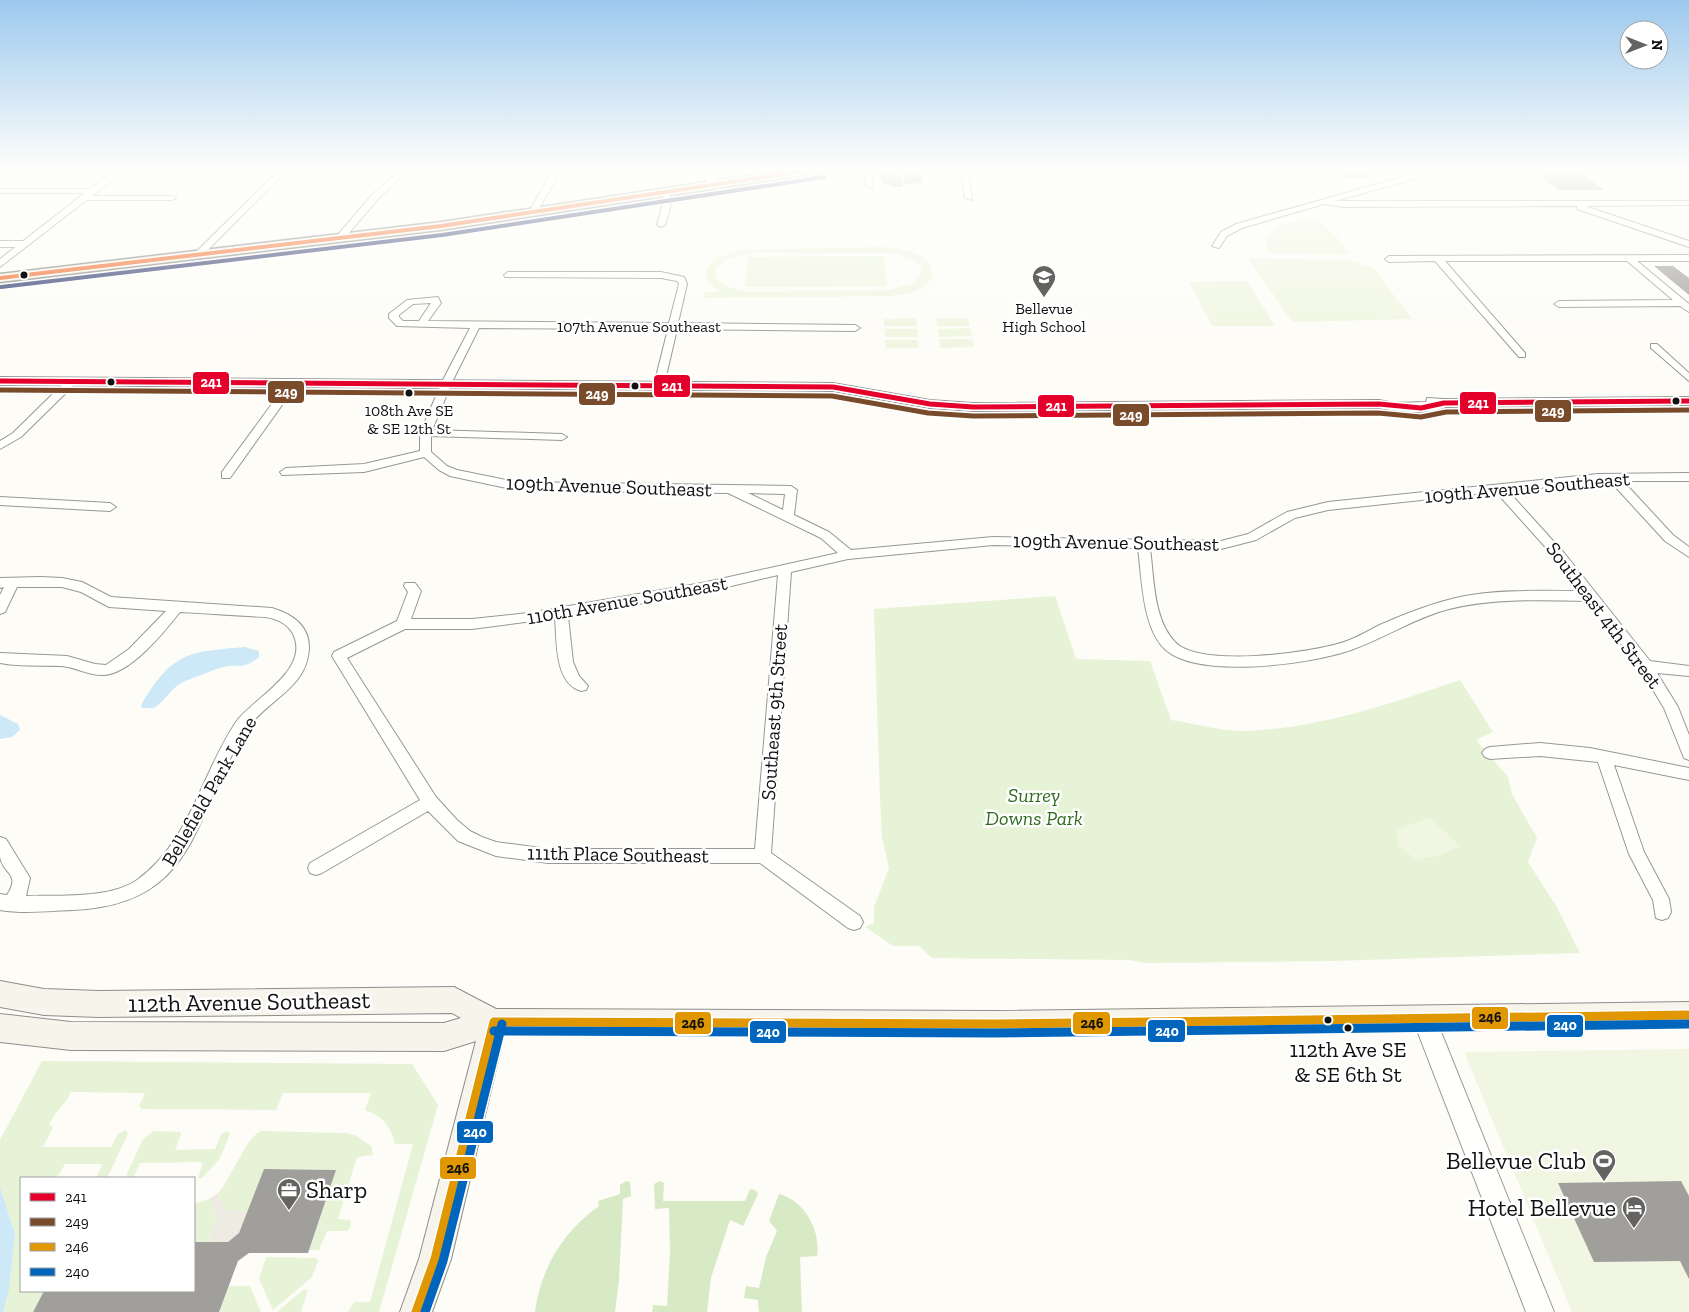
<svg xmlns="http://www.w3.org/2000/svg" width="1689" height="1312" viewBox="0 0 1689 1312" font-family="'Zilla Slab',serif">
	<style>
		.green { fill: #e7f3d7 }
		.forest { fill: #d8eac5 }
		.pitch { fill: #f0f6e1; fill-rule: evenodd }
		.plaza { fill: #edebe2 }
		.water { fill: #cde8f7 }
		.building { fill: #a19f9c }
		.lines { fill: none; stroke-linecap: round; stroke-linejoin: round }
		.minor-casing { stroke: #979795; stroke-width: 2 }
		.tertiary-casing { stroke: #979795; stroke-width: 2 }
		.secondary-casing { stroke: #8e8d8b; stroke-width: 2 }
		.primary-casing { stroke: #858482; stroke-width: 3 }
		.minor { fill: #fffffe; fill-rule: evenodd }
		.tertiary { fill: #fffffe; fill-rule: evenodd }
		.secondary { fill: #f6f4eb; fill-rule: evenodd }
		.primary { fill: #ede9dc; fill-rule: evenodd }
		.bus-1-casing { stroke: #fff; stroke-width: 8 }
		.bus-2-casing { stroke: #fff; stroke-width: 8 }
		.bus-3-casing { stroke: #fff; stroke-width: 12 }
		.bus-4-casing { stroke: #fff; stroke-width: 12 }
		.bus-5-casing { stroke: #fff; stroke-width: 6 }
		.bus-6-casing { stroke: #fff; stroke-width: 6 }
		.bus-1 { stroke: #e4002b; stroke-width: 5 }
		.bus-2 { stroke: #7a4b2a; stroke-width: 5 }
		.bus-3 { stroke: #e09702; stroke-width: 9 }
		.bus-4 { stroke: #0065bd; stroke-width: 9 }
		.bus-5 { stroke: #f26522; stroke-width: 4 }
		.bus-6 { stroke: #2b376e; stroke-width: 4 }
		.bus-dot { fill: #111; stroke: #fff; stroke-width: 2 }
		.labels { text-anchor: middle; stroke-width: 5; stroke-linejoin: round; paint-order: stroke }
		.far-poi-label { font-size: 16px; fill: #111; stroke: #fff }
		.far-street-label { font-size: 16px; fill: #111; stroke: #fff }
		.far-bus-label { font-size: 16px; fill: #111; stroke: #fff }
		.street-label { font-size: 20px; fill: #111; stroke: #fff }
		.park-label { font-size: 20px; font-style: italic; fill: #2f6b1f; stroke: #fff }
		.near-bus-label { font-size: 22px; fill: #111; stroke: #fff }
		.near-street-label { font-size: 24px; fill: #111; stroke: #fff }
		.near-poi-label { font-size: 24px; fill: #111; stroke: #fff; text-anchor: end }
		.line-badge { stroke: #fff; stroke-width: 2 }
		.badge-label { font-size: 14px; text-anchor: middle; font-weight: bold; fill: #fff }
		.pale-badge-label { font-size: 14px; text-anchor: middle; font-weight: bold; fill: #111 }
	</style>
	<rect width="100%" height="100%" fill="#fdfcf7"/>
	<path class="green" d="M1055 596 1076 659 1150 661 1171 720C1193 723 1224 732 1246 731 1320 728 1390 704 1460 680L1493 732 1476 740 1508 777 1512 794 1537 838 1528 862 1558 909 1580 953 1333 961 1147 963 1128 960 932 958 919 946H893L865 927 874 923V907L889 868 882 838 880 799 874 609Z
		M42 1061 412 1064 438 1105 379 1312H348L354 1302H370L413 1144H395C390 1126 383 1116 365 1110L371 1093H283L276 1110 142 1109 139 1106 145 1093 71 1092C65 1105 56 1111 49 1124L53 1127 43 1147H111L118 1134 126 1130 128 1134 107 1178H96L102 1164H65L57 1178H21V1291H44L33 1312H3L9 1290 15 1233 0 1187V1140Z
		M154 1131 180 1132 181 1134 175 1150 215 1149 221 1134 228 1131 230 1134 219 1160 202 1178H198L203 1162 140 1163 133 1178H125L143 1139Z
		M261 1131 345 1133 355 1135 371 1146 373 1155 357 1157 338 1219 350 1220 351 1227 347 1231H327L319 1250H309L336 1170 264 1169 248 1212 226 1210 218 1193C232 1178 246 1137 261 1131Z
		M209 1199 217 1219 208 1242H194V1204Z
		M266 1257 316 1258 318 1261 312 1277 273 1310 259 1279Z
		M228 1286H250L261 1312H219Z
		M303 1290H308L301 1312H277Z"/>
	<path class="forest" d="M626 1181 630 1182 631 1196 623 1199 619 1280 615 1312H535C541 1267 563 1232 599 1206L598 1201 620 1194V1185Z
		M660 1181 664 1183 663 1201H745L750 1189 755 1190 758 1194 743 1226 730 1220 711 1278 707 1312H652L653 1305 667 1306 670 1253 669 1208 655 1209 654 1184Z
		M779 1194C804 1200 821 1230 817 1256L800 1257 802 1312H759L758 1300 744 1298 746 1286 759 1288 766 1257 777 1231 769 1221Z"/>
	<path class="pitch" d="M1317 219 1337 237 1349 253 1347 255 1269 253C1256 224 1298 220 1317 219Z
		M880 247C898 248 921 250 931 266L932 278C923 291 907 294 893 296L704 298 705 292H720L706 280V269L716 258 742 250ZM757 253H892L916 262 921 267 922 273 912 284 890 290 747 292 725 286 716 278V269C725 256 742 254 757 253Z
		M884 256 887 286 745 287 748 257Z
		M1248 258 1348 260 1373 268 1412 319 1296 322 1291 320Z
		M1247 281 1275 326H1212L1189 282Z
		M916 318 917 326H884V319Z
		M936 318H968L970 326H937Z
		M970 328 972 336 939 337 938 329Z
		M885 329H917L918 337H885Z
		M939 339H972L974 347 940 348Z
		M885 340H918L919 348H886Z
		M1429 818 1461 846 1441 855 1417 860 1398 846 1396 830Z
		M1689 1049V1312H1572L1464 1052Z"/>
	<path class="plaza" d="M218 1193 226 1210 248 1212 239 1233 228 1242H208L217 1219 209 1199Z"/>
	<path class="water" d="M245 647 259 651V657C242 671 240 663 223 667 210 671 196 677 183 682 172 687 165 701 154 708H142L141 705C173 652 187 652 245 647Z
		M0 715 18 724 20 730 12 737 0 739Z
		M0 1187 15 1233 9 1290 3 1312H0Z"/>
	<path class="building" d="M1333 168H1361L1370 178H1342Z
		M1532 169H1570L1573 172H1580L1604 190H1558Z
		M921 170 923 183 904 184V171Z
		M880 171H888L903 177V187H894L882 183Z
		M1654 266H1673L1689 278V295Z
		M264 1169 336 1170 308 1253H249L238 1261 219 1312H33L44 1291H194V1242H228L239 1233Z
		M1681 1181 1689 1196V1279L1680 1261 1594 1262 1558 1183Z"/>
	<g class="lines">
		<g class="minor-casing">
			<path id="minor" d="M281 168H289L201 257H195V253Z
				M402 168H410L378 199 342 241H336V237L372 195Z
				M554 168H562L536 214H530L529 212Z
				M863 168H871L873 188 866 186Z
				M960 168H968L972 200 965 198Z
				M1429 168H1437L1433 174 1335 201H1689V205L1585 206 1689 241V247L1577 209V206L1344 207 1324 204 1242 228 1227 236 1219 248 1212 246 1221 232 1236 224 1427 170Z
				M0 189H93L97 191 93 193H0Z
				M665 190C677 196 668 214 665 225L661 227 657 225 664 200 661 192Z
				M85 196H172L176 198 172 200H82V196Z
				M0 241H25L29 244 25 247H0Z
				M1689 255V261H1637L1689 304V312L1680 306 1559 307 1554 304 1559 301 1673 300 1627 261H1445L1525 353V357H1519L1435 261 1389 262 1385 259 1389 256Z
				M508 272H661L684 277 687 284 678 323 855 325 860 328 855 331 677 329 664 385 659 388 654 385 668 329 479 328 453 380 432 430 562 434 567 437 562 440 431 436V452L447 466 457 470 516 482 791 486 797 490 794 515 829 532 851 550 993 537 1221 541 1248 534 1287 512 1328 502 1598 474 1689 473V481H1623L1673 535 1689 547V557L1665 541 1610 481 1508 491 1565 554 1650 661 1689 666V676L1657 673 1678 707 1689 735V760L1684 758 1664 708 1641 670 1588 601C1541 600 1494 598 1449 609 1414 618 1385 638 1351 650 1311 664 1202 679 1167 651 1142 631 1142 577 1138 548L993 545 848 559 791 572 771 853 860 916 863 922 860 928 854 930 848 928 760 863H548L496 856 458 841 428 811 322 873 316 875 310 873 308 868 310 863 420 800 332 656 334 652 397 621 408 592 404 586 405 583H415L421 591 411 619H472L528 613 702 583 838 553 821 538 728 493 516 490 450 476 439 470 424 457 364 472 282 475 280 472 286 468 364 464 420 451V433L443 380 470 328 397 326 389 318V314L407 300 438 297 441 303 428 321 669 323 679 284 677 281 661 278 505 277 504 275ZM431 303 419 321H403L399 317V315L413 304ZM1496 492 1557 560 1581 591C1540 591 1500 589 1460 597 1433 603 1407 613 1382 624 1369 630 1357 638 1344 642 1312 653 1199 668 1175 642 1153 619 1154 577 1150 548L1221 549 1256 540 1295 518 1328 510ZM748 493 785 494 783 510ZM778 575 755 849H548L496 842 482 837 470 831 457 820 436 797 347 658 405 629H472L555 618C557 640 554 683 581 691L586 690 588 686 579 676 573 662 568 616 702 593Z
				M1651 344H1657L1689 373V381L1651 348Z
				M71 379 76 382 75 384 21 437 0 449V441L13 433 67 380Z
				M292 381 297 384 230 478H222V472L288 382Z
				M0 497 110 503 116 507 110 511 0 505Z
				M41 577 62 578 82 582 111 597 272 608C292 614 310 626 309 649 307 688 267 700 248 728 191 813 201 905 72 910 48 911 23 914 0 910V894L7 895C21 873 4 876 0 857 0 851 0 843 0 837L6 839 30 878 26 896C57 895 110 899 137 880 190 842 201 774 236 722 253 698 313 669 292 632 288 626 281 621 274 619 266 616 256 617 248 616 225 615 203 613 180 612 165 631 129 676 102 675 88 675 75 667 61 666 40 665 20 667 0 663V653L67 656 95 664 106 665 129 649 166 611 109 607 81 592 62 587H17L5 612 0 614V595L4 587 0 588V578Z
				M1540 743 1590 748 1689 768V780L1614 765 1644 852 1669 899 1671 912 1668 918 1662 920 1656 918 1653 900 1629 854 1598 762 1540 756 1490 759 1485 757 1482 753 1485 749 1490 747Z"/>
		</g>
		<g class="tertiary-casing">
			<path id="tertiary" d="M117 168H128L0 267V259Z
				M706 168H716L714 176 718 185 716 187 708 185 704 176Z
				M0 377 833 383 930 400 973 403 1379 400 1394 403 1426 402 1427 398 1444 399 1689 397V405L1446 407C1427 415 1398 412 1379 408L973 411 930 408 833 391 0 385Z
				M1425 1008 1433 1012 1554 1312H1526L1413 1020 1417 1012Z"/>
		</g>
		<g class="secondary-casing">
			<path id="secondary" d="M0 981 44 989 99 991 454 987 496 1009 994 1011 1689 1002V1028L994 1037 504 1035 451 1259 432 1312H400L419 1259 476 1041 444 1051 71 1050 0 1042V1014L71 1022 444 1023 461 1018 452 1013 99 1017 44 1015 0 1007Z"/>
		</g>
		<g class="primary-casing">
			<path id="primary" d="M799 168H829L823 172 441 230 0 282V274L441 222Z"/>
		</g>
		<use href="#minor" class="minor"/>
		<use href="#tertiary" class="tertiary"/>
		<use href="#secondary" class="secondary"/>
		<use href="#primary" class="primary"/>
		<g class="bus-1-casing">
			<path id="bus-1" d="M0 381 833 387 930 404 973 407 1379 404 1421 408 1444 403 1689 401"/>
		</g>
		<g class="bus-2-casing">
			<path id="bus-2" d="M0 390 832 396 928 413 973 416 1378 413 1421 417 1446 412 1689 410"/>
		</g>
		<g class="bus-3-casing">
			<path id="bus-3" d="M494 1022 994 1024 1689 1015
				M416 1312 435 1259 494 1022"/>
		</g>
		<g class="bus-4-casing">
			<path id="bus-4" d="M494 1031 994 1033 1689 1024
				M425 1312 443 1261 502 1024"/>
		</g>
		<g class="bus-5-casing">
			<path id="bus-5" d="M0 278 441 226 823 168"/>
		</g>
		<g class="bus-6-casing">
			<path id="bus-6" d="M1 287 442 235 824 177"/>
		</g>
		<use href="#bus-1" class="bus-1"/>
		<use href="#bus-2" class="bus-2"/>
		<use href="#bus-3" class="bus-3"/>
		<use href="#bus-4" class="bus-4"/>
		<use href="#bus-5" class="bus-5"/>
		<use href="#bus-6" class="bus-6"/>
	</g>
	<linearGradient id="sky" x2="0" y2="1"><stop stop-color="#9dc9ee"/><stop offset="0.48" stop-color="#fefefb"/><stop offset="1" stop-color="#fefefb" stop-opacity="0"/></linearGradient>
	<rect width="1689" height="352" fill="url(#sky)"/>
	<defs>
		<g id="school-pin" transform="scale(1.25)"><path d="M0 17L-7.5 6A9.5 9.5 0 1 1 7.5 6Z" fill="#646362" stroke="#fff"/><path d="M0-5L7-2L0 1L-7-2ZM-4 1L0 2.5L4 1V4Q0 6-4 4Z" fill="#fff"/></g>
		<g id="stadium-pin" transform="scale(1.25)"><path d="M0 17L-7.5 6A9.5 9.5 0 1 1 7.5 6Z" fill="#646362" stroke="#fff"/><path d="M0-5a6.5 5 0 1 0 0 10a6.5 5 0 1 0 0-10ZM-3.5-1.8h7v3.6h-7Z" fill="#fff"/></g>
		<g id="office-pin" transform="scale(1.25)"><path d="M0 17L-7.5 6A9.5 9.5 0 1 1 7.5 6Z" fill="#646362" stroke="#fff"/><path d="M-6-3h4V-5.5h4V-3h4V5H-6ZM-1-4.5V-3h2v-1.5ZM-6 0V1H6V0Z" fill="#fff"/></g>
		<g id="hotel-pin" transform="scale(1.25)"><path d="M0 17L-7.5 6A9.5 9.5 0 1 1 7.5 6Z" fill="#646362" stroke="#fff"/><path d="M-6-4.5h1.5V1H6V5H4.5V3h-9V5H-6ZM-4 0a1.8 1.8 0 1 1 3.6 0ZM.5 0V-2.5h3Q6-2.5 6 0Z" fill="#fff"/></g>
	</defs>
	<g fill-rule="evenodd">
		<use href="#school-pin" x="1044" y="277"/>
		<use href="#stadium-pin" x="1604" y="1161"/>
		<use href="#office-pin" x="289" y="1190"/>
		<use href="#hotel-pin" x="1634" y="1208"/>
	</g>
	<g class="bus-dot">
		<circle cx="24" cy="275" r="4.5"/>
		<circle cx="111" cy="382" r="4.5"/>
		<circle cx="635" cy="386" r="4.5"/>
		<circle cx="409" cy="393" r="4.5"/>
		<circle cx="1676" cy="401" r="4.5"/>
		<circle cx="1328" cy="1020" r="4.5"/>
		<circle cx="1348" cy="1028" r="4.5"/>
	</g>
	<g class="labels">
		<g class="far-poi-label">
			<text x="1044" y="314">Bellevue<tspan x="1044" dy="18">High School</tspan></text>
		</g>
		<g class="far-street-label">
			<text x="639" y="332">107th Avenue Southeast</text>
		</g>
		<g class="far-bus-label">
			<text x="409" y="416">108th Ave SE<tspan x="409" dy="18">&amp; SE 12th St</tspan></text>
		</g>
		<g class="street-label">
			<text transform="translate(609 486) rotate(2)" y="7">109th Avenue Southeast</text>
			<text transform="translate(1527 487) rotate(-5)" y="7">109th Avenue Southeast</text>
			<text transform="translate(1116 542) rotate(1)" y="7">109th Avenue Southeast</text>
			<text transform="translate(627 600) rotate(-10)" y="7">110th Avenue Southeast</text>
			<text transform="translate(1604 615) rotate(53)" y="7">Southeast 4th Street</text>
			<text transform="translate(774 712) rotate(-86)" y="7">Southeast 9th Street</text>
			<text transform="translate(209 791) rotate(-60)" y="7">Bellefield Park Lane</text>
			<text transform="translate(618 854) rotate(1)" y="7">111th Place Southeast</text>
		</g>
		<g class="park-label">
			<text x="1034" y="802">Surrey<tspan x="1034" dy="23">Downs Park</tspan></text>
		</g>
		<g class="near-bus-label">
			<text x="1348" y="1057">112th Ave SE<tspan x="1348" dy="25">&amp; SE 6th St</tspan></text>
		</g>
		<g class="near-street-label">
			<text transform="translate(249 1002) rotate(-1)" y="8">112th Avenue Southeast</text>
		</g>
		<g class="near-poi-label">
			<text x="1586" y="1169">Bellevue Club</text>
			<text x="306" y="1198" text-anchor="start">Sharp</text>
			<text x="1616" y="1216">Hotel Bellevue</text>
		</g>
	</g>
	<g class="line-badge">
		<rect x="192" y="371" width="38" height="24" rx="5" fill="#e4002b"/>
		<rect x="653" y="374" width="38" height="24" rx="5" fill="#e4002b"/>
		<rect x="267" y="380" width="38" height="24" rx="5" fill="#7a4b2a"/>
		<rect x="578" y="382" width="38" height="24" rx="5" fill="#7a4b2a"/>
		<rect x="1459" y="391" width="38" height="24" rx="5" fill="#e4002b"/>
		<rect x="1037" y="394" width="38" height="24" rx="5" fill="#e4002b"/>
		<rect x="1534" y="399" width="38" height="24" rx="5" fill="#7a4b2a"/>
		<rect x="1112" y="403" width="38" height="24" rx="5" fill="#7a4b2a"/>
		<rect x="1471" y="1006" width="38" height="24" rx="5" fill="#e09702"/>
		<rect x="1072" y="1011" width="39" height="24" rx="5" fill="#e09702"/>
		<rect x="674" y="1011" width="38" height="24" rx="5" fill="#e09702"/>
		<rect x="1546" y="1014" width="38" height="24" rx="5" fill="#0065bd"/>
		<rect x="1147" y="1019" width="39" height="24" rx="5" fill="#0065bd"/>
		<rect x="749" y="1020" width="38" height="24" rx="5" fill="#0065bd"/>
		<rect x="456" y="1120" width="38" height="24" rx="5" fill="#0065bd"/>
		<rect x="439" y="1156" width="38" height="24" rx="5" fill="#e09702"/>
	</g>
	<g class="badge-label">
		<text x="211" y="387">241</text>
		<text x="672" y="391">241</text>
		<text x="286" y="397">249</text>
		<text x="597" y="399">249</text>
		<text x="1478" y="408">241</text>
		<text x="1056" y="411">241</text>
		<text x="1553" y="416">249</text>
		<text x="1131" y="420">249</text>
		<text x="1565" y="1030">240</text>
		<text x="1167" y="1036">240</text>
		<text x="768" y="1037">240</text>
		<text x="475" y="1137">240</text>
	</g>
	<g class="pale-badge-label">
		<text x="1490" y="1022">246</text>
		<text x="1092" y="1028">246</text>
		<text x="693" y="1028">246</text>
		<text x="458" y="1173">246</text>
	</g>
	<rect x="20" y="1177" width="175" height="115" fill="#ffffff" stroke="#a0a0a0"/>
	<rect x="30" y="1193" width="25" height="8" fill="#e4002b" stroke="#a0a0a0"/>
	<text x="65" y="1202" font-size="15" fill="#111111">241</text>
	<rect x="30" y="1218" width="25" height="8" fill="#7a4b2a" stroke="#a0a0a0"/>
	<text x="65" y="1227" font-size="15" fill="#111111">249</text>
	<rect x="30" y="1243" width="25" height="8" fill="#e09702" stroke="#a0a0a0"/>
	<text x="65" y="1252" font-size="15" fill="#111111">246</text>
	<rect x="30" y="1268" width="25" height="8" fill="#0065bd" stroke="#a0a0a0"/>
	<text x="65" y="1277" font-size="15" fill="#111111">240</text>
	<g transform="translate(1644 45) rotate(90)"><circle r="24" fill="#ffffff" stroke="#a0a0a0"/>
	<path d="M0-4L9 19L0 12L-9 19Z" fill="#646362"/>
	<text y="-8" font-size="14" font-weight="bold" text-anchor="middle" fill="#111111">N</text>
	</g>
</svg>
